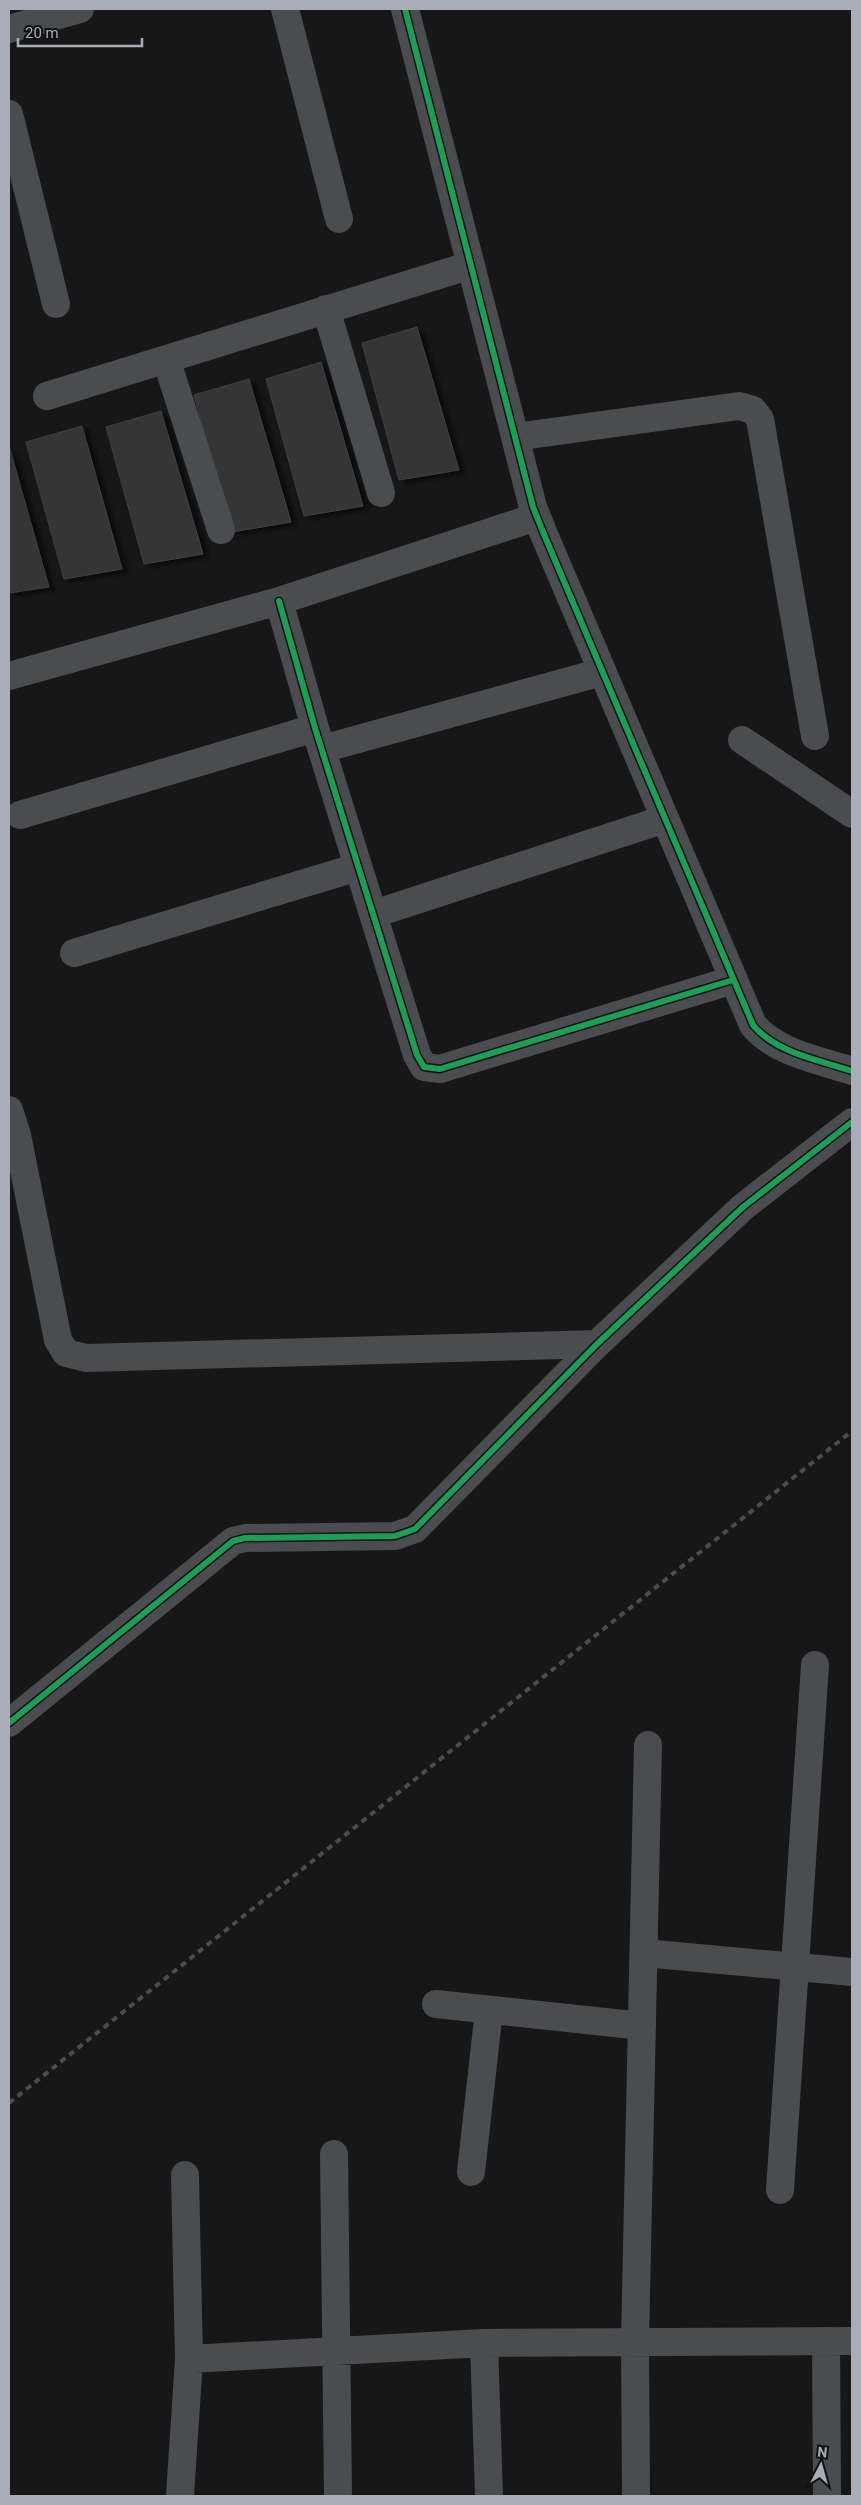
<svg xmlns="http://www.w3.org/2000/svg" width="861" height="2505" viewBox="0 0 861 2505" font-family="Roboto,sans-serif">
	<style>
		.building { fill: #353536; stroke: #3f4043; filter: url(#shadow) }
		.lines { fill: none; stroke-linecap: round; stroke-linejoin: round }
		.minor { stroke: #4b4c50; stroke-width: 28 }
		.rail { stroke: #4b4c4f; stroke-width: 4; stroke-dasharray: 6 5; stroke-linecap: butt }
		.cycleway-casing { stroke: #111113; stroke-width: 9 }
		.cycleway { stroke: #1a9f57; stroke-width: 6 }
	</style>
	<defs>
		<filter id="shadow"><feDropShadow dx="5.5" dy="3" stdDeviation="2.5" flood-color="#0009"/></filter>
	</defs>
	<rect width="100%" height="100%" fill="#171717"/>
	<path class="building" d="M417 327 459 470 399 480 362 343Z
		M321 362 363 506 304 516 266 379Z
		M249 379 291 522 232 532 194 395Z
		M161 411 203 554 144 564 106 427Z
		M82 426 122 569 64 579 26 442Z
		M9 446 49 587 9 593Z"/>
	<g class="lines">
		<path class="minor" d="M285 9 339 219
			M405 9 533 507 543 532 753 1025C776 1053 819 1060 852 1071
			M9 29 80 9
			M9 114 56 304
			M326 309 381 493
			M166 359 221 530
			M47 396 471 265
			M515 437 739 406 753 410 760 419 815 736
			M279 601 315 728 417 1055 424 1067 440 1069 733 980
			M9 676 279 601 536 517
			M742 740 852 814
			M322 749 602 672
			M20 815 315 728
			M374 914 665 819
			M74 953 358 867
			M9 1110 17 1135 58 1340 66 1353 86 1358 597 1344
			M9 1723 233 1541 245 1538 395 1536 415 1529 597 1344 743 1207 852 1122
			M644 1953 852 1972
			M436 2004 642 2026
			M334 2154 338 2496
			M471 2172 489 2010
			M185 2175 189 2359
			M780 2190 815 1665
			M826 2341 827 2496
			M484 2343 489 2496
			M180 2496 189 2359 484 2343 852 2341
			M636 2496 635 2341 648 1745"/>
		<path class="rail" d="M9 2103 852 1431"/>
		<g class="cycleway-casing">
			<path id="cycleway" d="M405 9 533 507 543 532 753 1025C776 1053 819 1060 852 1071
				M279 601 315 728 417 1055 424 1067 440 1069 733 980
				M9 1723 233 1541 245 1538 395 1536 415 1529 597 1344 743 1207 852 1122"/>
		</g>
		<use href="#cycleway" class="cycleway"/>
	</g>
	<rect width="861" height="2505" fill="none" stroke="#a8adb8" stroke-width="20"/>
	<g transform="translate(821 2465) rotate(6)" stroke="#111113" stroke-width="4" paint-order="stroke">
	<path d="M0-4L9 19L0 12L-9 19Z" fill="#a8adb8"/>
	<text y="-8" font-size="14" font-weight="bold" text-anchor="middle" fill="#a8adb8">N</text>
	</g>
	<path d="M18 38v8h124v-8" fill="none" stroke="#a8adb8" stroke-width="2.5"/>
	<text x="25" y="38" font-size="15" fill="#a8adb8" stroke="#111113" stroke-width="4" paint-order="stroke">20 m</text>
</svg>
